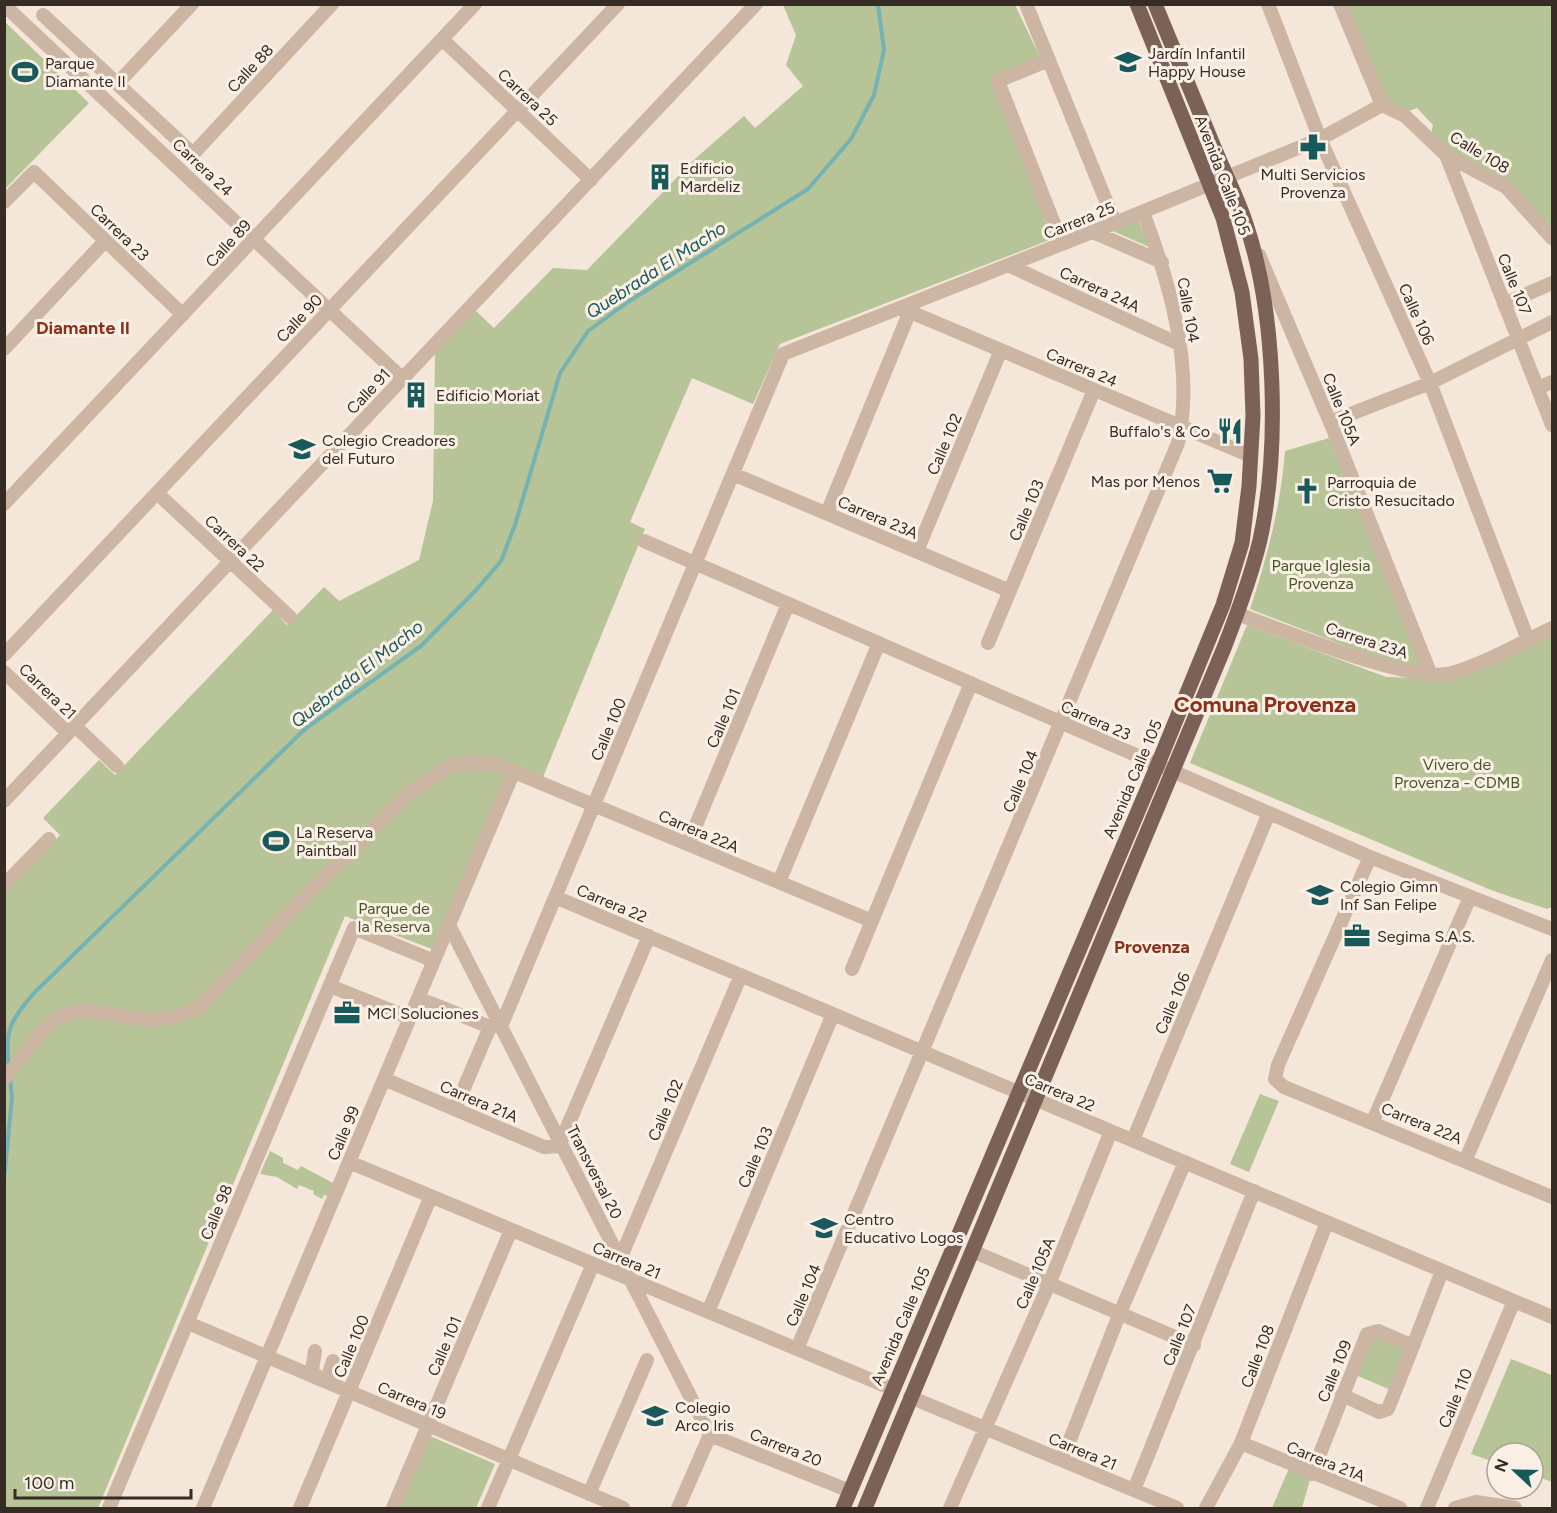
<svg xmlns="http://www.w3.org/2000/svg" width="1557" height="1513" viewBox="0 0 1557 1513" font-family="Figtree,sans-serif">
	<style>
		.green { fill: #b6c497 }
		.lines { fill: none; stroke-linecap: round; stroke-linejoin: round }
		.stream { stroke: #75b3b3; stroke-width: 4 }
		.minor { stroke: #cdb5a3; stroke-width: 14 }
		.major { stroke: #7b6156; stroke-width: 15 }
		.labels { text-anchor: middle; stroke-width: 6; stroke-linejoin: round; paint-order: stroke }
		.poi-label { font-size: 16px; fill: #372b26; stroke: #fbf0e5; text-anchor: start }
		.street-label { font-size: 16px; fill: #372b26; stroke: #fbf0e5 }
		.park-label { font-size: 16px; fill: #475827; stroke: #fbf0e5 }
		.water-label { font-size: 18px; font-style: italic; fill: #185a5c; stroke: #fbf0e5 }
		.neighbourhood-label { font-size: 18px; font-weight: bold; fill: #8e3018; stroke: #fbf0e5 }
		.district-label { font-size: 22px; font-weight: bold; fill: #8e3018; stroke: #fbf0e5 }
	</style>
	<rect width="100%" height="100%" fill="#f4e6d9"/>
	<path class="green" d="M783 5H1015L1041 59 993 78 1052 239 780 344 753 404 692 378 630 522 645 529 543 777 511 763 432 949 345 916 98 1508H5L4 893 60 835 43 818 99 760 115 775 273 610 287 625 324 587 339 601 419 560 433 501 435 354 475 310 494 328 553 268 587 270 696 158 744 116 755 128 803 86 786 65 796 35Z
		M1344 5H1552V233L1507 185 1454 156 1431 134 1433 125 1417 108 1406 112 1384 101Z
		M4 21 89 103 5 189H4Z
		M1138 220 1149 247 1113 231Z
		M1329 438 1424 672 1392 664 1250 609C1267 558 1281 505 1285 451Z
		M1247 625 1386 677 1446 679 1552 633V907L1547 909 1491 890 1190 763Z
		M1260 1094 1279 1101 1249 1172 1230 1164Z
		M270 1151 283 1158V1163L298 1170 301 1166 333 1183 328 1196 324 1195 322 1199 313 1194 314 1191 299 1185 297 1189 277 1177 260 1174Z
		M1369 1331 1410 1348 1393 1391 1351 1373Z
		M1511 1359 1552 1375V1482L1533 1475V1453H1497V1463L1471 1454Z
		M430 1436 495 1464 476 1508H400Z
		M1292 1461 1311 1476 1302 1508H1272Z"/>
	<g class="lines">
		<path class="stream" d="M9 1068C4 1031 10 1021 34 993L305 729 421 646 477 589 501 561 515 525 560 373 588 331 628 302 808 189 851 139 874 95 884 50 878 4
			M4 1180 12 1097 10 1078"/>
		<path class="minor" d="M1026 4 1115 223
			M1268 4 1320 139 1430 383 1528 640
			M1340 4 1382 105
			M4 5 403 379
			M43 15 193 154 332 4
			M442 39 591 180
			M1049 60 998 81 1062 244
			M117 84 192 4
			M1382 105 1405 116 1446 155 1506 187 1552 238
			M1446 155 1552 425
			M4 202 34 172 183 315
			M1093 232 1162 262
			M1259 255 1330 422 1431 675
			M1008 265 1179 344
			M1504 304 1552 283
			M901 308 1251 456
			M4 349 105 241
			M1538 388 1552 382
			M1330 422 1430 383 1552 322
			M733 474 1010 591
			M157 493 290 617
			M4 504 475 4
			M827 513 910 311
			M644 541 1370 857 1552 929
			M917 551 1001 350
			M1237 614C1282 629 1412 685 1452 673 1486 663 1520 643 1552 628
			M988 643 1094 390
			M4 655 618 4
			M4 672 68 733
			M75 726 117 766
			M4 801 756 4
			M688 844 788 604
			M1370 857 1278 1065 1275 1079 1284 1087 1552 1197
			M779 882 879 643
			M4 885 49 839
			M555 897 1552 1317
			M449 925 710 1435
			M852 969 971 683
			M330 986 410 1018
			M418 998 490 1027
			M502 1024 783 354 1115 223 1320 139 1382 105
			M4 1079C21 1061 33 1037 52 1022 82 998 118 1020 151 1020 169 1020 184 1014 200 1006L324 877 413 790 450 766 475 762 500 766 872 921
			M384 1079 544 1147 559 1146 649 936
			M455 1109 490 1027 502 1024
			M1373 1121 1470 897
			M1133 1140 1269 813
			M1466 1159 1552 960
			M349 1162 893 1389
			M972 1251 1194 1345
			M620 1259 741 975
			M708 1312 833 1014
			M188 1323 623 1508
			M797 1349 1178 443C1195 367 1169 281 1143 212
			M315 1351 312 1370 319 1379
			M330 1383 328 1376 333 1361
			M1342 1395 1379 1412 1388 1409 1413 1346
			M910 1397 1177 1508
			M710 1435 850 1491
			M1241 1443 1400 1508
			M1062 1460 1119 1315 1185 1162
			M1312 1474 1367 1334 1378 1331 1413 1346 1442 1271
			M1134 1490 1254 1191
			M589 1494 647 1360
			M109 1508 354 928 434 961
			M203 1508 514 771
			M300 1508 431 1196
			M393 1508 511 1230
			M488 1508 593 1264
			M678 1508 710 1435
			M950 1508 1049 1284 1111 1131
			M1206 1508 1241 1443 1327 1222
			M1427 1508 1514 1301
			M1455 1508 1476 1502 1515 1508"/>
		<path class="major" d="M843 1508 1158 764 1223 605 1242 543 1249 486 1253 416 1251 359 1242 292 1223 218 1137 4
			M865 1508 1224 648C1238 612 1251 577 1260 540 1280 448 1276 313 1246 224 1238 199 1226 176 1216 152 1196 103 1176 54 1155 4"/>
	</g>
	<defs>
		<g id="school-bare" transform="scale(2.07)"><path d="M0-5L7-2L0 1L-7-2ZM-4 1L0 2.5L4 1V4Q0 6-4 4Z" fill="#185a5c" stroke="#fbf0e5" stroke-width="2.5" paint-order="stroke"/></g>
		<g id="stadium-bare" transform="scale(2.07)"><path d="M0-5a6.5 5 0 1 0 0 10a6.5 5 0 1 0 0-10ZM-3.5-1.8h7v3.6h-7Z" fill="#185a5c" stroke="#fbf0e5" stroke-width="2.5" paint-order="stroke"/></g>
		<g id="pharmacy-bare" transform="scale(2.07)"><path d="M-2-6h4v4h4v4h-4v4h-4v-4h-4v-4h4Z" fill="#185a5c" stroke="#fbf0e5" stroke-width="2.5" paint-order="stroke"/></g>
		<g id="building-bare" transform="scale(2.07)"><path d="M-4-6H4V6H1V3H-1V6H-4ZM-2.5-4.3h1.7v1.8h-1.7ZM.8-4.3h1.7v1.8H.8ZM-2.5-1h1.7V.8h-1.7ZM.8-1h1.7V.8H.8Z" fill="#185a5c" stroke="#fbf0e5" stroke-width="2.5" paint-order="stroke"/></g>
		<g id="restaurant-bare" transform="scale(2.07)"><path d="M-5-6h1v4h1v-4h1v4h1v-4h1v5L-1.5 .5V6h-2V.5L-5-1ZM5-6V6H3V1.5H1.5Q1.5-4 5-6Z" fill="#185a5c" stroke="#fbf0e5" stroke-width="2.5" paint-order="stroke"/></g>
		<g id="supermarket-bare" transform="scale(2.07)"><path d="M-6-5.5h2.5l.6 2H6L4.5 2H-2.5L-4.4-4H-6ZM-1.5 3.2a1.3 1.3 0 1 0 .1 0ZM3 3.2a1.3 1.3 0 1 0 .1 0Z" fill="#185a5c" stroke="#fbf0e5" stroke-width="2.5" paint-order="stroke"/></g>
		<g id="church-bare" transform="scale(2.07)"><path d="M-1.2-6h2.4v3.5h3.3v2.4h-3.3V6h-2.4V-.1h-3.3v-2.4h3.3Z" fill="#185a5c" stroke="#fbf0e5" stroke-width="2.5" paint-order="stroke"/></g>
		<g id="office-bare" transform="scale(2.07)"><path d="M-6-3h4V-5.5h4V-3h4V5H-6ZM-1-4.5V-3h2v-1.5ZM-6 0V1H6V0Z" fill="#185a5c" stroke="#fbf0e5" stroke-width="2.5" paint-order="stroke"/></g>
	</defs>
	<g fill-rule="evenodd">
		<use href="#school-bare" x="1128" y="62"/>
		<use href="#stadium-bare" x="25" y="72"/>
		<use href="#pharmacy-bare" x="1313" y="147"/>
		<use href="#building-bare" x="660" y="177"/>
		<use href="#building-bare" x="416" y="395"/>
		<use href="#restaurant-bare" x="1230" y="431"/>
		<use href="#school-bare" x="302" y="449"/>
		<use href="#supermarket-bare" x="1220" y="481"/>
		<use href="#church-bare" x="1307" y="491"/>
		<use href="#stadium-bare" x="276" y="841"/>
		<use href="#school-bare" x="1320" y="895"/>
		<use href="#office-bare" x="1357" y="936"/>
		<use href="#office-bare" x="347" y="1013"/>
		<use href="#school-bare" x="824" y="1228"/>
		<use href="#school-bare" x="655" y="1416"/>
	</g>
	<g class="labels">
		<g class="poi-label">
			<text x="1148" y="59">Jardín Infantil<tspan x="1148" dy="18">Happy House</tspan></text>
			<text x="45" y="69">Parque<tspan x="45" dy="18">Diamante II</tspan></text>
			<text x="680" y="174">Edificio<tspan x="680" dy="18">Mardeliz</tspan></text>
			<text x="1313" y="180" text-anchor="middle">Multi Servicios<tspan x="1313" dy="18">Provenza</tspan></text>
			<text x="436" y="401">Edificio Moriat</text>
			<text x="1210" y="437" text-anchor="end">Buffalo's &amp; Co</text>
			<text x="322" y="446">Colegio Creadores<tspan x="322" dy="18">del Futuro</tspan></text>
			<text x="1200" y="487" text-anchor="end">Mas por Menos</text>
			<text x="1327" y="488">Parroquia de<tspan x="1327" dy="18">Cristo Resucitado</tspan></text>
			<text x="296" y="838">La Reserva<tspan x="296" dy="18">Paintball</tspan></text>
			<text x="1340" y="892">Colegio Gimn<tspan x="1340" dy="18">Inf San Felipe</tspan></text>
			<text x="1377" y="942">Segima S.A.S.</text>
			<text x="367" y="1019">MCI Soluciones</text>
			<text x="844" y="1225">Centro<tspan x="844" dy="18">Educativo Logos</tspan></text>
			<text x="675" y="1413">Colegio<tspan x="675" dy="18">Arco Iris</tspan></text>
		</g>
		<g class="street-label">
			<text transform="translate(250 68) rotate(-47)" y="6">Calle 88</text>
			<text transform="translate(528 97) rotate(43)" y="6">Carrera 25</text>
			<text transform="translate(1480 152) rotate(31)" y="6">Calle 108</text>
			<text transform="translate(203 167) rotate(43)" y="6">Carrera 24</text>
			<text transform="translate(1223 175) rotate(69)" y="6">Avenida Calle 105</text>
			<text transform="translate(1079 220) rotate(-22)" y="6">Carrera 25</text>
			<text transform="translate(120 232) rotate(44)" y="6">Carrera 23</text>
			<text transform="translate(228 243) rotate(-47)" y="6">Calle 89</text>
			<text transform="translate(1515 284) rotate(68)" y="6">Calle 107</text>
			<text transform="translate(1100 289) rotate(25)" y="6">Carrera 24A</text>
			<text transform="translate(1189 310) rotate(80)" y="6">Calle 104</text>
			<text transform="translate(1417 314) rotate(66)" y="6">Calle 106</text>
			<text transform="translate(299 318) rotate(-47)" y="6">Calle 90</text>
			<text transform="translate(1082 367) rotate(23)" y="6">Carrera 24</text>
			<text transform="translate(368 391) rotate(-47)" y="6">Calle 91</text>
			<text transform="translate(1342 409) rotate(68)" y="6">Calle 105A</text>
			<text transform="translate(944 444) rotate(-67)" y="6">Calle 102</text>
			<text transform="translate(1026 510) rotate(-67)" y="6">Calle 103</text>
			<text transform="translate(878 517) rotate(23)" y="6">Carrera 23A</text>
			<text transform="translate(235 543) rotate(43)" y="6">Carrera 22</text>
			<text transform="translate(1367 640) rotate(18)" y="6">Carrera 23A</text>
			<text transform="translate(48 691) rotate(44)" y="6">Carrera 21</text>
			<text transform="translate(723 718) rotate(-67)" y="6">Calle 101</text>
			<text transform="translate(1096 720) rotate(24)" y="6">Carrera 23</text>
			<text transform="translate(608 729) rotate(-67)" y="6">Calle 100</text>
			<text transform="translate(1132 779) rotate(-67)" y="6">Avenida Calle 105</text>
			<text transform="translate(1020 781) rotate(-67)" y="6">Calle 104</text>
			<text transform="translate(699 831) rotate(23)" y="6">Carrera 22A</text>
			<text transform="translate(612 903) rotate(23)" y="6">Carrera 22</text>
			<text transform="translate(1172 1003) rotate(-67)" y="6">Calle 106</text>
			<text transform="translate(1060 1092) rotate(23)" y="6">Carrera 22</text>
			<text transform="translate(479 1101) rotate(23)" y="6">Carrera 21A</text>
			<text transform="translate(665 1110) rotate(-67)" y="6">Calle 102</text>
			<text transform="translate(1422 1123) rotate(22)" y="6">Carrera 22A</text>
			<text transform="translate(343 1133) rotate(-67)" y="6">Calle 99</text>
			<text transform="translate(755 1157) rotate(-67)" y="6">Calle 103</text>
			<text transform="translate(595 1172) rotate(63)" y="6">Transversal 20</text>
			<text transform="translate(216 1212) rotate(-67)" y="6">Calle 98</text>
			<text transform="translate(627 1260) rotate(23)" y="6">Carrera 21</text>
			<text transform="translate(1035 1273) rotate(-67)" y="6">Calle 105A</text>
			<text transform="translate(803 1295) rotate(-67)" y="6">Calle 104</text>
			<text transform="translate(900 1326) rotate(-67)" y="6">Avenida Calle 105</text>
			<text transform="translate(1179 1335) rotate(-68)" y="6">Calle 107</text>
			<text transform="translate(351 1346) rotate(-67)" y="6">Calle 100</text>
			<text transform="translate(444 1346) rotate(-67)" y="6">Calle 101</text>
			<text transform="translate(1257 1356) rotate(-69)" y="6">Calle 108</text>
			<text transform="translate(1334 1371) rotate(-68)" y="6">Calle 109</text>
			<text transform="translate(1455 1398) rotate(-67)" y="6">Calle 110</text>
			<text transform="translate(412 1400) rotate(23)" y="6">Carrera 19</text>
			<text transform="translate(786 1447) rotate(22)" y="6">Carrera 20</text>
			<text transform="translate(1083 1451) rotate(23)" y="6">Carrera 21</text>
			<text transform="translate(1326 1461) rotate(22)" y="6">Carrera 21A</text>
		</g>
		<g class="park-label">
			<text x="1321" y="571">Parque Iglesia<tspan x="1321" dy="18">Provenza</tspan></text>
			<text x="1457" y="770">Vivero de<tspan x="1457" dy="18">Provenza - CDMB</tspan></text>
			<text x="394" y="914">Parque de<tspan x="394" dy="18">la Reserva</tspan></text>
		</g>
		<g class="water-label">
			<text transform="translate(656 270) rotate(-33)" y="6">Quebrada El Macho</text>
			<text transform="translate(357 674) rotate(-38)" y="6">Quebrada El Macho</text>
		</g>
		<g class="neighbourhood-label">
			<text x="83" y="334">Diamante II</text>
			<text x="1152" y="953">Provenza</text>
		</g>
		<g class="district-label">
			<text x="1265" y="712">Comuna Provenza</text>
		</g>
	</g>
	<rect width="1557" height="1513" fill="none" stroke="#372b26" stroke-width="12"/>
	<g transform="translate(1515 1471) rotate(292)"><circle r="28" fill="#fbf0e5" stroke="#ada199" stroke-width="1.5"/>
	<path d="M0-4.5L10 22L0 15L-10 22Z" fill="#185a5c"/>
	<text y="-9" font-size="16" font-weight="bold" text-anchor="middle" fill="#372b26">N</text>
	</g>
	<path d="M15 1489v9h176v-9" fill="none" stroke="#372b26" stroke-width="3"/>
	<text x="24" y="1489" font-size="18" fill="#372b26" stroke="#fbf0e5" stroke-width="4.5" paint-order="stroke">100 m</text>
</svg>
